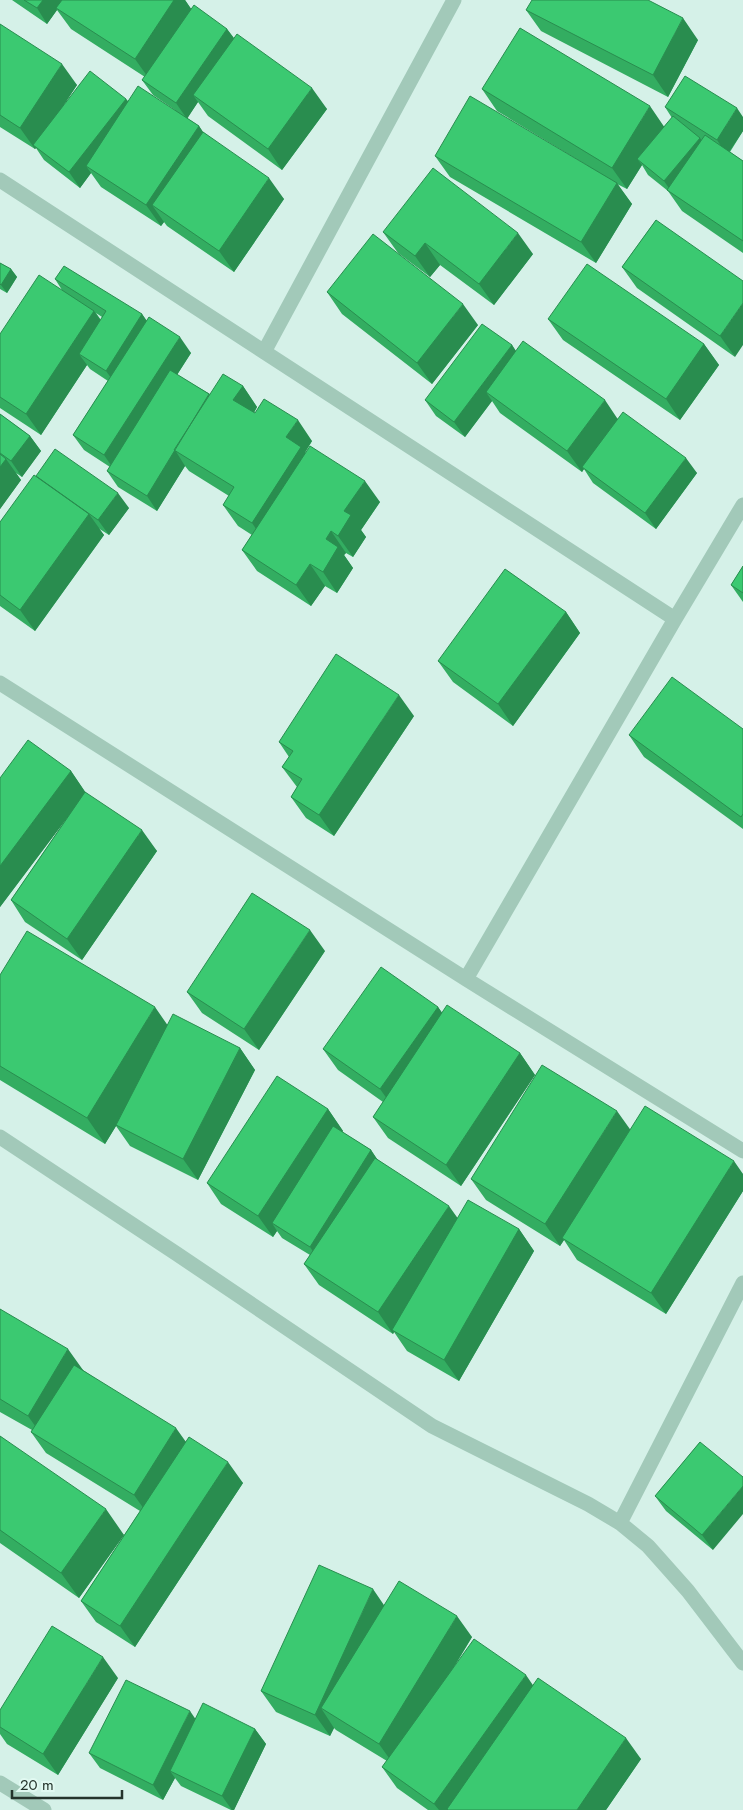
<svg xmlns="http://www.w3.org/2000/svg" width="743" height="1810" viewBox="0 0 743 1810" font-family="Jost,sans-serif">
	<style>
		.lines { fill: none; stroke-linecap: round; stroke-linejoin: round }
		.minor { stroke: #a2c9b9; stroke-width: 15 }
		.wall { fill: #33ad61; fill-rule: evenodd }
		.shaded-wall { fill: #298d4f }
		.building { fill: #3bc971; stroke: #298d4f }
	</style>
	<rect width="100%" height="100%" fill="#d5f1e8"/>
	<g class="lines">
		<path class="minor" d="M0 180 675 619
			M264 352 454 0
			M0 683 466 979 743 1151
			M466 979 675 619 743 505
			M0 1137 177 1254 432 1426 588 1504 620 1523 648 1546 688 1591 743 1663
			M620 1523 743 1283
			M0 1783 44 1810"/>
	</g>
	<path class="wall" d="M12 0H185L191 9 227 29 234 38 327 109 282 170 208 116 198 102 187 118 199 126 203 132 284 199 234 272 167 226 164 222 161 226 101 187 91 173 80 188 44 160 36 148 35 149 0 127V24L77 85 63 106 126 99 128 101 175 110 153 95 142 80 145 77 71 29 57 10 47 24Z
		M526 10 698 40 668 97 541 31Z
		M482 89 664 127 672 118 665 107 743 131 730 152 743 161V253L682 211 668 191 648 175 642 165 627 189 617 184 632 204 596 263 450 177 435 156 588 166 497 111Z
		M656 220 735 357 637 288 622 267Z
		M383 232 533 254 494 305 440 265 430 277 398 253Z
		M0 263 11 269 17 277 7 293 0 289Z
		M55 279 142 314 147 321 191 353 177 375 210 394 243 386 257 407 254 413 312 441 305 453 380 502 361 530 366 537 353 557 346 553 344 555 353 568 337 593 325 586 311 606 257 571 242 550 252 535 238 526 223 505 229 496 189 471 185 466 157 511 118 487 107 471 110 467 84 450 73 435 108 381 90 369 87 365 41 435 0 408V334L62 290ZM96 313 102 317 101 320Z
		M327 292 478 325 432 384 342 314Z
		M548 319 704 344 719 365 680 420 563 340Z
		M512 345 516 351 618 419 697 473 656 529 593 483 584 469 582 472 500 413 492 401 465 437 436 416 425 400Z
		M0 414 30 436 41 451 22 477 16 473 21 480 0 509Z
		M36 476 129 508 109 535 98 528 104 535 35 631 0 606V522Z
		M743 566V602L731 585Z
		M566 612 580 633 513 726 453 682 438 661Z
		M414 716 334 836 306 818 291 797 297 787 282 767 289 757 279 742Z
		M743 729V829L644 757 629 735Z
		M71 771 85 792 157 851 82 960 25 922 11 900 69 815 0 907V778Z
		M325 951 259 1050 202 1013 187 992Z
		M0 975 167 1025 240 1048 255 1070 198 1180 130 1146 116 1126 105 1144 0 1080Z
		M438 1007 442 1013 520 1053 535 1075 461 1186 388 1138 373 1117 383 1102 338 1070 323 1049Z
		M328 1109 343 1131 342 1132 371 1150 377 1159 457 1218 519 1229 534 1251 459 1381 407 1351 394 1332 393 1334 319 1285 304 1264 310 1255 282 1238 277 1231 273 1237 221 1204 207 1183Z
		M630 1130 743 1174V1191L666 1314 577 1260 564 1240 560 1246 486 1200 471 1179Z
		M0 1309 83 1370 186 1442 243 1483 135 1647 96 1622 81 1601 140 1511 46 1453 31 1432 32 1430 0 1412Z
		M0 1436 124 1535 79 1598 0 1543Z
		M700 1442 713 1550 666 1511 655 1496Z
		M385 1605 472 1637 453 1669 533 1685 641 1759 606 1810H428L397 1788 382 1767 387 1761 336 1730 334 1728 330 1736 276 1712 261 1691Z
		M118 1678 58 1775 7 1744 0 1734V1710Z
		M195 1719 255 1729 266 1744 234 1810H231L181 1786 175 1778 163 1800 100 1768 89 1753Z"/>
	<path class="shaded-wall" d="M43 0H64L56 8 57 10 47 24 37 8Z
		M174 0H185L194 13 150 80 135 59Z
		M683 18 698 40 668 97 653 75Z
		M227 29 238 44 193 95 198 102 187 119 176 103Z
		M62 64 77 85 36 147 33 145 36 148 35 149 20 128Z
		M312 88 327 109 282 170 268 149Z
		M126 99 137 114 86 166 91 173 80 188 69 172Z
		M650 106 665 128 637 159 642 165 627 189 612 168Z
		M737 108 743 117V131L727 155 717 140Z
		M199 126 213 147 152 205 164 222 161 226 146 205Z
		M700 138 711 153 673 194 664 181Z
		M269 178 284 199 234 272 219 251Z
		M617 183 632 204 596 263 581 242Z
		M518 233 533 254 494 305 479 284Z
		M425 243 440 265 430 277 415 256Z
		M11 269 17 277 7 293 1 285Z
		M743 303V345L735 357 720 336Z
		M463 304 478 325 432 384 417 363Z
		M94 311 109 332 79 354 87 365 41 435 26 414Z
		M142 314 152 329 117 386 106 371Z
		M180 337 191 353 115 471 104 455Z
		M704 344 719 365 680 420 666 399Z
		M512 345 522 361 486 392 492 401 465 437 454 422Z
		M243 386 257 407 248 422 233 400Z
		M605 400 619 421 582 467 584 469 582 472 567 451Z
		M298 420 312 441 305 452 316 468 267 545 252 523 286 437Z
		M30 436 41 451 22 477 11 461Z
		M175 450 185 466 157 511 147 496Z
		M686 458 697 473 656 529 645 513Z
		M6 459 21 480 0 509V467Z
		M365 481 380 502 361 530 366 537 353 557 338 536 344 511Z
		M118 493 129 508 109 535 98 520Z
		M89 514 104 535 35 631 20 610Z
		M331 531 346 553 344 555 353 568 337 593 323 572 326 539Z
		M310 564 325 586 311 606 296 585Z
		M566 612 580 633 513 726 498 704Z
		M399 695 414 716 334 836 319 815Z
		M71 771 86 793 0 907V866Z
		M142 830 157 851 82 960 67 939Z
		M310 930 325 951 259 1050 244 1029Z
		M155 1007 173 1033 105 1144 87 1118Z
		M438 1007 453 1028 395 1110 380 1089Z
		M240 1048 255 1070 198 1180 183 1159Z
		M520 1053 535 1075 461 1186 446 1165Z
		M328 1109 343 1131 279 1228 272 1223 277 1231 273 1237 258 1216Z
		M617 1111 632 1132 562 1238 564 1240 560 1246 545 1224Z
		M371 1150 381 1165 320 1262 310 1247Z
		M734 1161 743 1174V1191L666 1314 651 1293Z
		M449 1206 464 1227 392 1330 394 1332 393 1334 378 1312Z
		M519 1229 534 1251 459 1381 444 1360Z
		M68 1349 83 1370 43 1437 28 1416Z
		M176 1428 191 1449 149 1516 134 1495Z
		M228 1462 243 1483 135 1647 120 1626Z
		M743 1486V1514L713 1550 702 1535Z
		M106 1509 124 1535 79 1598 61 1573Z
		M373 1589 388 1611 321 1708 334 1728 330 1736 315 1715Z
		M457 1616 472 1637 394 1765 379 1744Z
		M103 1657 118 1678 58 1775 43 1754Z
		M526 1675 541 1697 448 1810H439L434 1804Z
		M190 1711 201 1727 170 1771 175 1778 163 1800 153 1785Z
		M255 1729 266 1744 234 1810H232L222 1796Z
		M626 1738 641 1759 606 1810H577Z"/>
	<path class="building" d="M24 0H43L37 8Z
		M62 0H174L135 59 56 8Z
		M532 0H648L683 18 653 75 526 10Z
		M194 5 227 29 176 103 142 80Z
		M0 24 62 64 20 128 0 115Z
		M520 28 650 106 612 168 482 89Z
		M237 34 312 88 268 149 193 95Z
		M90 71 126 99 69 172 33 145Z
		M685 76 737 108 717 140 665 107Z
		M138 86 199 126 146 205 86 166Z
		M470 96 617 183 581 242 435 156Z
		M673 116 700 138 664 181 637 159Z
		M203 132 269 178 219 251 152 205Z
		M705 135 743 161V241L667 190Z
		M433 168 518 233 479 284 425 243 415 256 383 232Z
		M656 220 743 281V303L720 336 622 267Z
		M373 234 463 304 417 363 327 292Z
		M0 263 11 269 1 285 0 284Z
		M587 264 704 344 666 399 548 319Z
		M64 266 142 314 106 371 79 354 106 311 55 279Z
		M39 275 94 311 26 414 0 397V334Z
		M149 317 180 337 104 455 73 435Z
		M482 324 512 345 454 422 425 400Z
		M523 341 605 400 567 451 486 392Z
		M170 370 209 394 147 496 107 471Z
		M223 374 243 386 233 400 255 413 264 399 298 420 286 437 301 447 252 523 223 505 234 487 174 450Z
		M623 412 686 458 645 513 582 467Z
		M0 414 30 436 11 461 0 453Z
		M310 446 365 481 344 511 351 515 338 536 331 531 326 539 338 547 323 572 310 564 296 585 242 550Z
		M55 449 118 493 98 520 36 476Z
		M0 454 6 459 0 467Z
		M34 475 89 514 20 610 0 595V522Z
		M743 566V593L731 585Z
		M505 569 566 612 498 704 438 661Z
		M336 654 399 695 319 815 291 797 302 779 282 767 293 751 279 742Z
		M672 677 743 729V814L741 817 629 735Z
		M28 740 71 771 0 866V778Z
		M85 792 142 830 67 939 11 900Z
		M252 893 310 930 244 1029 187 992Z
		M27 931 155 1007 87 1118 0 1066V975Z
		M381 967 438 1007 380 1089 323 1049Z
		M447 1005 520 1053 446 1165 373 1117Z
		M173 1014 240 1048 183 1159 116 1125Z
		M542 1065 617 1111 545 1224 471 1179Z
		M277 1076 328 1109 258 1216 207 1183Z
		M645 1106 734 1161 651 1293 562 1238Z
		M333 1126 371 1150 310 1247 272 1223Z
		M375 1158 449 1206 378 1312 304 1264Z
		M468 1200 519 1229 444 1360 392 1330Z
		M0 1309 68 1349 28 1416 0 1399Z
		M74 1365 176 1428 134 1495 31 1432Z
		M0 1436 106 1509 61 1573 0 1530Z
		M189 1437 228 1462 120 1626 81 1601Z
		M700 1442 743 1477V1486L702 1535 655 1496Z
		M319 1565 373 1589 315 1715 261 1691Z
		M399 1581 457 1616 379 1744 321 1708Z
		M52 1626 103 1657 43 1754 0 1727V1710Z
		M474 1639 526 1675 434 1804 382 1767Z
		M538 1678 626 1738 577 1810H448L447 1809Z
		M126 1680 190 1711 153 1785 89 1753Z
		M203 1703 255 1729 222 1796 170 1771Z"/>
	<path d="M12 1790v8h110v-8" fill="none" stroke="#24332b" stroke-width="2.5"/>
	<text x="20" y="1790" font-size="15" fill="#24332b" stroke="#e1f9f1" stroke-width="4" paint-order="stroke">20 m</text>
</svg>
